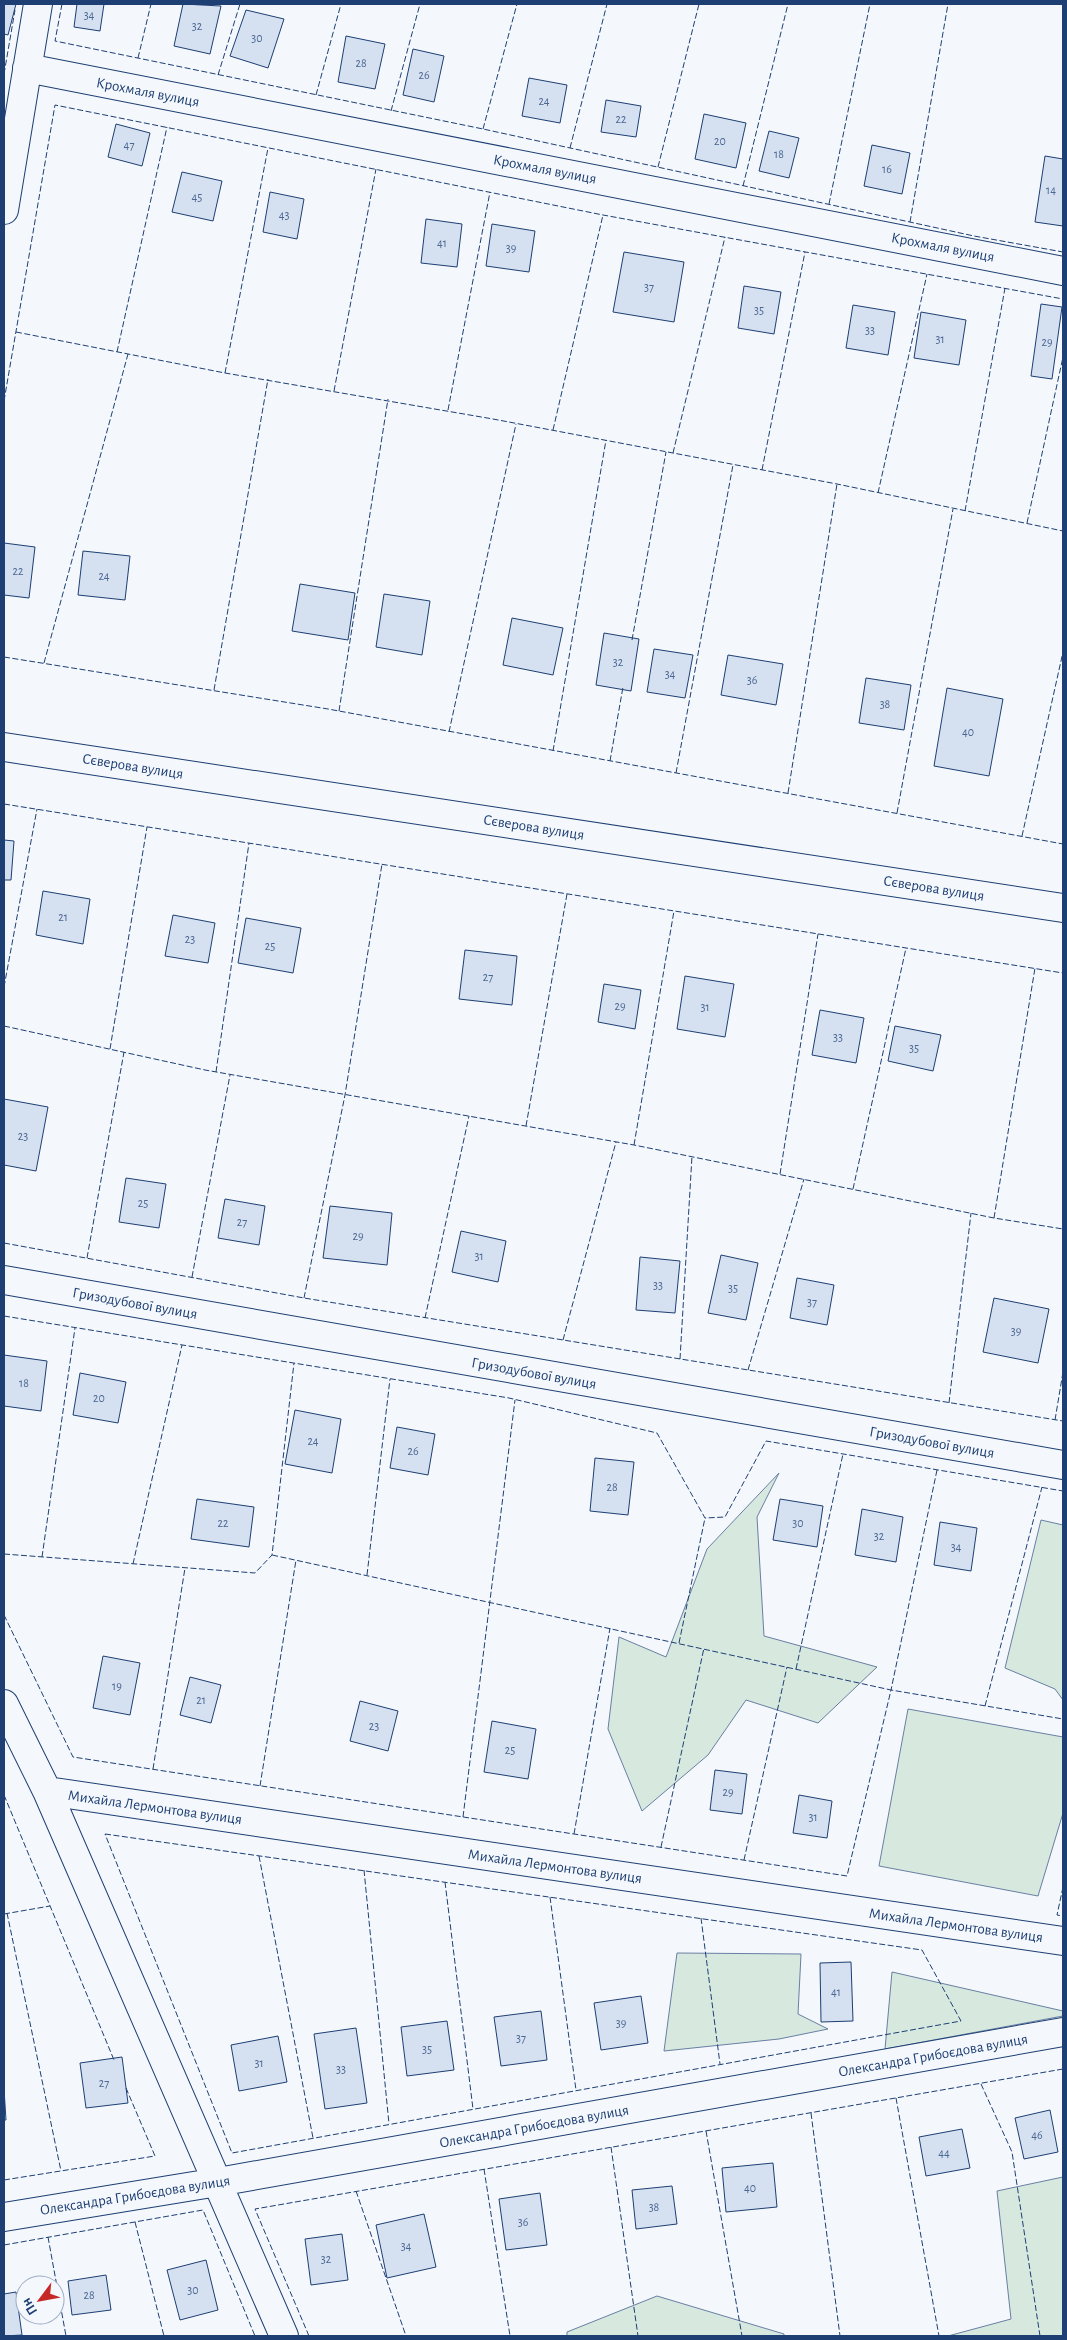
<svg xmlns="http://www.w3.org/2000/svg" width="1067" height="2340" viewBox="0 0 1067 2340" font-family="'Alegreya Sans',sans-serif">
	<style>
		.green { fill: #d7e8df; stroke: #687fa3 }
		.building { fill: #d5e0f0; stroke: #1d3f73 }
		.lines { fill: none; stroke-linecap: round; stroke-linejoin: round }
		.minor-casing { stroke: #1d3f73; stroke-width: 30 }
		.major-casing { stroke: #1d3f73; stroke-width: 30 }
		.minor { stroke: #f4f7fb; stroke-width: 28 }
		.major { stroke: #f4f7fb; stroke-width: 28 }
		.fence { stroke: #1d3f73; stroke-width: 1; stroke-dasharray: 6 2.5; stroke-linecap: butt }
		.labels { text-anchor: middle; stroke-width: 4; stroke-linejoin: round; paint-order: stroke }
		.number-label { font-size: 12px; fill: #4b6792 }
		.street-label { font-size: 15px; fill: #1d3f73; stroke: #f4f7fb }
	</style>
	<rect width="100%" height="100%" fill="#f4f7fb"/>
	<path class="green" d="M779 1473 757 1517 764 1636 877 1667 818 1723 746 1700 708 1755 642 1811 608 1729 619 1637 666 1657 707 1549Z
		M1041 1520 1063 1525V1700L1055 1689 1005 1668Z
		M908 1709 1063 1737V1813L1038 1896 879 1866Z
		M677 1953 801 1954 798 2014 828 2029 779 2039 664 2051Z
		M892 1972 1063 2011V2016L885 2049Z
		M1063 2177V2336H948L1011 2319 997 2191Z
		M657 2296 784 2334V2336H567V2332Z"/>
	<path class="building" d="M4 4H16L8 35 4 34Z
		M77 4H104L100 31 74 27Z
		M183 4 221 6 210 54 174 46Z
		M246 10 284 19 268 68 230 56Z
		M346 36 385 44 375 89 338 82Z
		M413 49 444 56 434 102 403 95Z
		M529 78 567 85 560 123 522 116Z
		M606 100 641 106 636 137 601 132Z
		M704 114 746 123 736 168 695 159Z
		M116 124 150 133 142 166 108 157Z
		M769 131 799 138 789 178 759 171Z
		M872 145 910 153 902 194 864 186Z
		M1045 156 1063 159V226L1035 222Z
		M182 172 222 181 213 221 172 212Z
		M270 192 304 199 297 239 263 232Z
		M426 219 462 224 457 267 421 263Z
		M492 224 535 231 529 272 486 266Z
		M624 252 684 262 674 322 613 312Z
		M744 286 781 292 774 334 738 328Z
		M1041 304 1062 307 1052 379 1031 376Z
		M853 305 895 312 888 355 846 348Z
		M921 312 966 320 959 365 914 358Z
		M4 543 35 547 29 598 4 595Z
		M83 551 130 556 125 600 78 595Z
		M300 584 355 593 348 640 292 631Z
		M384 594 430 601 422 655 376 647Z
		M512 618 563 628 553 675 503 665Z
		M604 633 639 639 631 691 596 685Z
		M654 649 693 655 685 698 647 692Z
		M728 655 783 664 776 705 721 695Z
		M866 678 911 685 904 730 859 723Z
		M947 688 1003 699 989 776 934 766Z
		M4 840 14 841 11 880H4Z
		M43 891 90 899 83 944 36 935Z
		M173 915 215 923 208 963 165 956Z
		M246 918 301 928 293 973 238 963Z
		M465 950 517 956 512 1005 459 999Z
		M685 976 734 984 725 1037 677 1029Z
		M604 984 641 990 635 1029 598 1022Z
		M820 1010 864 1018 856 1063 812 1055Z
		M895 1026 941 1035 933 1071 888 1061Z
		M4 1099 48 1107 36 1171 4 1165Z
		M126 1178 166 1184 159 1228 119 1222Z
		M225 1199 265 1206 259 1245 218 1238Z
		M330 1206 392 1213 387 1265 323 1258Z
		M461 1231 506 1241 498 1282 452 1272Z
		M721 1255 758 1263 746 1320 708 1313Z
		M640 1257 680 1261 675 1313 636 1310Z
		M797 1278 834 1285 827 1325 790 1318Z
		M994 1298 1049 1309 1038 1363 983 1352Z
		M4 1355 47 1361 41 1411 4 1406Z
		M80 1373 126 1382 118 1423 73 1415Z
		M295 1410 341 1419 332 1473 285 1464Z
		M397 1427 435 1434 428 1475 390 1468Z
		M595 1458 634 1462 628 1515 590 1511Z
		M197 1499 254 1507 249 1547 191 1539Z
		M780 1499 823 1506 817 1547 773 1540Z
		M862 1509 903 1517 896 1562 855 1555Z
		M940 1522 977 1528 971 1571 934 1565Z
		M103 1656 140 1663 130 1715 93 1708Z
		M190 1677 221 1685 211 1723 180 1715Z
		M360 1701 398 1711 388 1751 350 1741Z
		M492 1721 536 1729 528 1779 484 1772Z
		M715 1770 747 1774 742 1814 710 1810Z
		M799 1795 832 1801 827 1838 793 1833Z
		M851 1962 853 2021 821 2022 820 1963Z
		M641 1996 648 2043 601 2050 594 2003Z
		M541 2011 547 2060 501 2066 494 2017Z
		M447 2021 454 2070 407 2076 401 2027Z
		M356 2028 367 2103 325 2109 314 2034Z
		M278 2036 287 2082 239 2091 231 2045Z
		M122 2057 128 2103 86 2108 80 2063Z
		M4 2089 6 2120H4Z
		M1050 2110 1058 2152 1024 2159 1015 2118Z
		M962 2129 970 2168 926 2176 919 2137Z
		M773 2163 777 2207 726 2212 722 2168Z
		M672 2186 677 2224 636 2229 632 2190Z
		M540 2193 547 2245 506 2250 499 2199Z
		M424 2214 436 2267 387 2278 376 2225Z
		M342 2234 348 2280 311 2285 305 2239Z
		M206 2260 218 2310 180 2320 167 2270Z
		M106 2275 111 2310 72 2315 68 2281Z
		M16 2292 22 2335 4 2336V2294Z"/>
	<g class="lines">
		<g class="minor-casing">
			<path id="minor" d="M27 68 1063 271
				M4 210 38 4
				M4 1280 1063 1465
				M4 1704 47 1791 284 2336
				M47 1791 1063 1941
				M4 2217 218 2182 1063 2032"/>
		</g>
		<g class="major-casing">
			<path id="major" d="M4 747 1063 908"/>
		</g>
		<use href="#minor" class="minor"/>
		<use href="#major" class="major"/>
		<path class="fence" d="M62 4 55 41 483 129 974 236 1063 252
			M138 58 151 4
			M4 74 15 10
			M218 75 240 4
			M316 95 341 4
			M391 111 420 4
			M483 129 517 4
			M570 148 607 4
			M658 167 699 4
			M743 186 788 4
			M829 204 870 4
			M910 222 948 4
			M16 332 225 373 493 419 837 484 1063 531
			M117 352 167 127
			M225 373 268 148
			M334 391 376 169
			M4 401 55 105 603 215 1063 299
			M448 410 490 192
			M553 430 603 215
			M673 453 725 237
			M762 470 805 252
			M878 493 927 274
			M965 511 1005 288
			M1027 523 1063 357
			M632 640 666 452
			M4 657 328 709 1063 844
			M44 663 128 354
			M214 690 268 379
			M339 711 388 399
			M449 732 516 424
			M553 751 606 440
			M610 761 623 687
			M676 773 733 465
			M788 793 837 484
			M4 804 1063 973
			M897 813 953 509
			M1022 836 1063 652
			M4 987 37 809
			M4 1026 205 1070 634 1145 994 1218 1063 1229
			M110 1049 147 827
			M216 1072 249 843
			M526 1126 567 894
			M634 1145 674 911
			M780 1174 818 934
			M853 1189 906 948
			M994 1218 1035 968
			M4 1243 304 1298 1063 1421
			M87 1258 124 1052
			M192 1277 230 1075
			M304 1298 345 1095 382 864
			M4 1316 509 1398 657 1433 705 1518 725 1517 766 1441 1063 1491
			M425 1318 469 1116
			M563 1340 616 1142
			M680 1359 692 1156
			M748 1370 804 1179
			M949 1403 971 1213
			M1055 1420 1063 1372
			M937 1470 891 1690 1063 1719
			M4 1554 255 1573 272 1555 294 1363
			M42 1557 75 1328
			M133 1564 182 1345
			M367 1575 390 1379
			M4 1615 73 1757 847 1876 891 1690 272 1555
			M679 1643 705 1518
			M796 1669 843 1454
			M985 1706 1042 1487
			M153 1769 185 1568
			M260 1786 296 1560
			M4 1795 114 2060
			M463 1817 515 1400
			M105 1834 922 1950 961 2021 232 2153Z
			M574 1834 610 1628
			M661 1847 704 1648
			M259 1856 313 2138
			M744 1860 787 1667
			M364 1870 389 2124
			M445 1882 473 2109
			M1063 1887 1057 1915 1063 1916
			M550 1897 576 2090
			M7 1913 61 2171
			M4 1914 50 1906
			M701 1918 720 2064
			M981 2084 1012 2152 1040 2336
			M896 2098 939 2336
			M811 2113 840 2336
			M706 2131 742 2336
			M611 2147 638 2336
			M484 2169 510 2336
			M4 2180 155 2156 126 2088
			M356 2191 406 2336
			M135 2222 164 2336
			M48 2237 66 2336
			M4 2245 203 2210 255 2336
			M309 2336 255 2209 1063 2069"/>
	</g>
	<g class="labels">
		<g class="number-label">
			<text x="89" y="19">34</text>
			<text x="197" y="30">32</text>
			<text x="257" y="42">30</text>
			<text x="361" y="67">28</text>
			<text x="424" y="79">26</text>
			<text x="544" y="105">24</text>
			<text x="621" y="123">22</text>
			<text x="720" y="145">20</text>
			<text x="129" y="149">47</text>
			<text x="779" y="158">18</text>
			<text x="887" y="173">16</text>
			<text x="1051" y="194">14</text>
			<text x="197" y="201">45</text>
			<text x="284" y="219">43</text>
			<text x="442" y="247">41</text>
			<text x="511" y="252">39</text>
			<text x="649" y="291">37</text>
			<text x="759" y="314">35</text>
			<text x="870" y="334">33</text>
			<text x="940" y="343">31</text>
			<text x="1047" y="346">29</text>
			<text x="18" y="575">22</text>
			<text x="104" y="580">24</text>
			<text x="618" y="666">32</text>
			<text x="670" y="678">34</text>
			<text x="752" y="684">36</text>
			<text x="885" y="708">38</text>
			<text x="968" y="736">40</text>
			<text x="63" y="921">21</text>
			<text x="190" y="943">23</text>
			<text x="270" y="950">25</text>
			<text x="488" y="981">27</text>
			<text x="620" y="1010">29</text>
			<text x="705" y="1011">31</text>
			<text x="838" y="1041">33</text>
			<text x="914" y="1052">35</text>
			<text x="23" y="1140">23</text>
			<text x="143" y="1207">25</text>
			<text x="242" y="1226">27</text>
			<text x="358" y="1240">29</text>
			<text x="479" y="1260">31</text>
			<text x="658" y="1289">33</text>
			<text x="733" y="1292">35</text>
			<text x="812" y="1306">37</text>
			<text x="1016" y="1335">39</text>
			<text x="24" y="1387">18</text>
			<text x="99" y="1402">20</text>
			<text x="313" y="1445">24</text>
			<text x="413" y="1455">26</text>
			<text x="612" y="1491">28</text>
			<text x="223" y="1527">22</text>
			<text x="798" y="1527">30</text>
			<text x="879" y="1540">32</text>
			<text x="956" y="1551">34</text>
			<text x="117" y="1690">19</text>
			<text x="201" y="1704">21</text>
			<text x="374" y="1730">23</text>
			<text x="510" y="1754">25</text>
			<text x="728" y="1796">29</text>
			<text x="813" y="1821">31</text>
			<text x="836" y="1996">41</text>
			<text x="621" y="2027">39</text>
			<text x="521" y="2042">37</text>
			<text x="427" y="2053">35</text>
			<text x="259" y="2067">31</text>
			<text x="341" y="2073">33</text>
			<text x="104" y="2087">27</text>
			<text x="1037" y="2139">46</text>
			<text x="944" y="2157">44</text>
			<text x="750" y="2192">40</text>
			<text x="654" y="2211">38</text>
			<text x="523" y="2226">36</text>
			<text x="406" y="2250">34</text>
			<text x="326" y="2263">32</text>
			<text x="193" y="2294">30</text>
			<text x="89" y="2299">28</text>
		</g>
		<g class="street-label">
			<text transform="translate(148 92) rotate(11)" y="5">Крохмаля вулиця</text>
			<text transform="translate(545 169) rotate(11)" y="5">Крохмаля вулиця</text>
			<text transform="translate(943 247) rotate(11)" y="5">Крохмаля вулиця</text>
			<text transform="translate(133 766) rotate(9)" y="5">Сєверова вулиця</text>
			<text transform="translate(534 827) rotate(9)" y="5">Сєверова вулиця</text>
			<text transform="translate(934 888) rotate(9)" y="5">Сєверова вулиця</text>
			<text transform="translate(135 1303) rotate(10)" y="5">Гризодубової вулиця</text>
			<text transform="translate(534 1373) rotate(10)" y="5">Гризодубової вулиця</text>
			<text transform="translate(932 1442) rotate(10)" y="5">Гризодубової вулиця</text>
			<text transform="translate(155 1807) rotate(8)" y="5">Михайла Лермонтова вулиця</text>
			<text transform="translate(555 1866) rotate(8)" y="5">Михайла Лермонтова вулиця</text>
			<text transform="translate(956 1925) rotate(8)" y="5">Михайла Лермонтова вулиця</text>
			<text transform="translate(933 2055) rotate(-10)" y="5">Олександра Грибоєдова вулиця</text>
			<text transform="translate(534 2126) rotate(-10)" y="5">Олександра Грибоєдова вулиця</text>
			<text transform="translate(135 2195) rotate(-9)" y="5">Олександра Грибоєдова вулиця</text>
		</g>
	</g>
	<rect width="1067" height="2340" fill="none" stroke="#1d3f73" stroke-width="10"/>
	<g transform="translate(40 2300) rotate(238)"><circle r="24" fill="#f4f7fb" stroke="#9eadc5"/>
	<path d="M0-4L9 19L0 12L-9 19Z" fill="#c62828"/>
	<text y="-8" font-size="14" font-weight="bold" text-anchor="middle" fill="#1d3f73">Пн</text>
	</g>
</svg>
